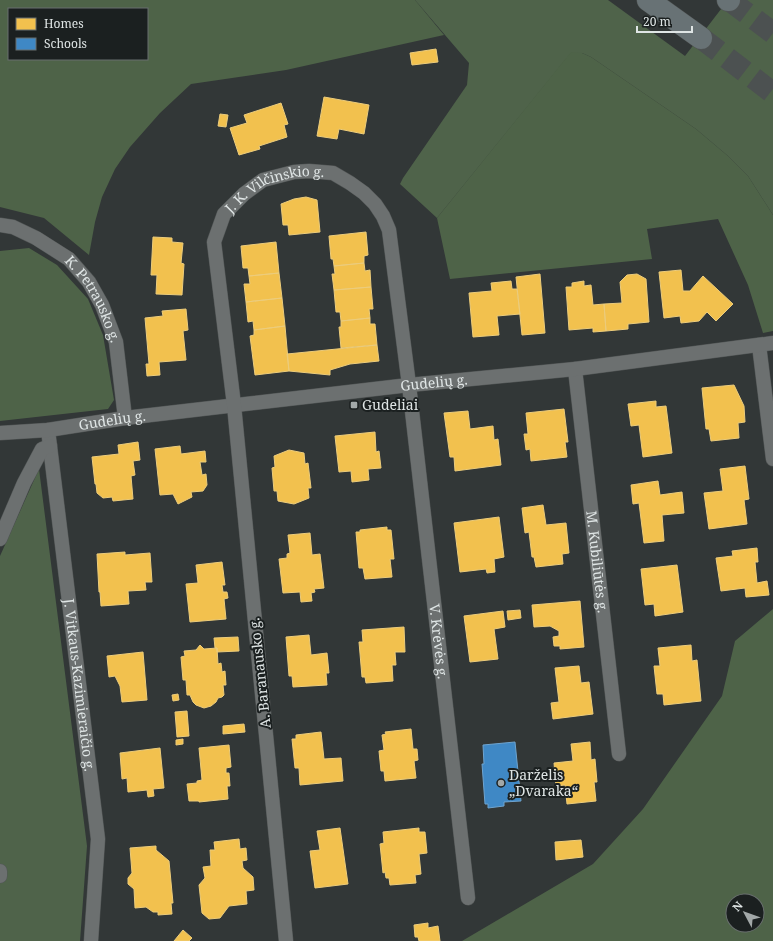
<svg xmlns="http://www.w3.org/2000/svg" width="773" height="941" viewBox="0 0 773 941" font-family="'Noto Serif',serif">
	<style>
		.green { fill: #4f634a }
		.forest { fill: #4e6348; fill-rule: evenodd }
		.homes { fill: #f2c14e; stroke: #eccc7b }
		.schools { fill: #3f88c5; stroke: #6fa4cf }
		.lines { fill: none; stroke-linecap: round; stroke-linejoin: round }
		.trunk-tunnel { stroke: #4c5151; stroke-width: 22; stroke-dasharray: 22 11; stroke-linecap: butt }
		.minor-casing { stroke: #525656; stroke-width: 15 }
		.trunk-casing { stroke: #525656; stroke-width: 23 }
		.minor { stroke: #6c7070; stroke-width: 14 }
		.trunk { stroke: #687275; stroke-width: 22 }
		.poi-dot { fill: #a2a8a8; stroke: #1b2020; stroke-width: 1.5 }
		.labels { text-anchor: middle; stroke-width: 4; stroke-linejoin: round; paint-order: stroke }
		.street-label { font-size: 14px; fill: #dfe5e5; stroke: #1b2020 }
		.poi-label { font-size: 14px; fill: #dfe5e5; stroke: #1b2020; text-anchor: start }
	</style>
	<rect width="100%" height="100%" fill="#323737"/>
	<path class="green" d="M415 0H608L685 56 728 0H773V215L748 176 728 156 696 129 591 57 582 53H571L437 218 400 184 403 178 467 85 469 63Z
		M39 469 87 846 80 941H0V556Z"/>
	<path class="forest" d="M0 0H415L444 35 286 70 191 84 160 113 130 147 115 169 102 197 95 222 89 255 44 218 0 207ZM9 9H147V59H9Z
		M571 52 582 53 591 57 696 129 728 156 748 176 773 215V331L763 333 748 285 718 219 647 229 652 259 450 279 437 218Z
		M29 248 57 265 88 299 103 335 114 400 108 409 0 421V251Z
		M773 609V941H462L593 864 643 809 722 696 735 641ZM733 901H757V925H733Z"/>
	<path class="homes" d="M436 49 438 62 412 65 410 53Z
		M324 97 369 105 364 134 339 129 337 139 317 136Z
		M281 103 288 124 284 125 287 137 259 146 260 149 239 155 230 128 247 123 244 115Z
		M220 114 228 115 226 127 218 126Z
		M306 197 317 200 320 232 289 235 288 225H283L281 204 294 199Z
		M366 232 368 255 364 256V263L334 266 333 259H331L329 236Z
		M153 237 172 238V242L183 243 181 263 184 264 182 295 156 294 157 275H151Z
		M276 242 279 273 249 276 248 268H243L241 246Z
		M364 263 365 271 370 270 371 287 334 290 332 274H335L334 266Z
		M681 270 683 291H690L703 276 733 304 716 321 707 312 699 321 681 323 680 316 664 318 659 272Z
		M279 273 282 298 246 302 244 284H250L249 276Z
		M540 274 545 333 522 335 516 277Z
		M637 274 646 279 649 322 628 324V329L606 331 604 304 622 303 620 282 627 275Z
		M511 281 512 289H517L520 314 497 316 499 335 473 337 469 293 492 291 491 283Z
		M584 281V286L591 285 593 305 604 304 606 331 593 332V328L569 330 566 287H572V283Z
		M371 287 373 309H369L370 318 341 321 340 312H336L334 290Z
		M282 298 285 326 254 330 253 321 248 322 246 302Z
		M186 309 188 330 183 331 186 360 159 362 160 375 147 376 146 364H149L145 318 163 316 162 311Z
		M370 318V324H375L377 345 341 348 339 327H341V321Z
		M285 326 289 371 255 375 250 336 254 335V330Z
		M377 345 379 361 350 364 330 370V375L289 371 287 354Z
		M734 385 744 406 745 422 738 423 739 438 711 441 709 429H706L702 388Z
		M656 401V407L666 406 672 453 643 457 639 425 631 426 628 404Z
		M564 409 568 442H565L567 457 531 461 530 449 526 450 524 434H528L526 413Z
		M468 411 470 429 493 426 494 440 498 439 501 465 455 471 454 457H450L444 413Z
		M375 432 376 452 379 451 381 468 368 469 369 480 352 482 351 471 339 472 335 436Z
		M138 442 140 460 133 461 135 475 131 476 133 499 113 501 112 497 103 498 97 493 96 484H95L92 457 119 454 118 445Z
		M180 446 181 454 205 451 206 462H200L202 475 206 474 207 485 203 491 191 492 192 497 178 504 173 494 160 495 155 449Z
		M289 450 304 453 305 464 308 463 311 488H308L309 498 294 504 278 501 277 491H274L272 468 275 467 274 456Z
		M745 466 749 499 744 500 747 524 709 529 704 493 723 491 720 469Z
		M658 481 660 495 682 492 684 513 662 515 664 541 644 543 639 503 633 504 631 485Z
		M543 505 546 525 566 523 569 553 562 554 563 564 536 567 534 557H532L529 532 525 533 522 508Z
		M499 517 504 557 494 559 495 572 487 573 486 569 460 572 454 523Z
		M387 527V530H391L394 559H390L392 577 365 579 363 568H359L356 532H360V530Z
		M310 533 312 555 320 554 324 588 314 589 315 592 311 593 312 601 301 602 300 592 283 593 279 559 287 558V554L290 553 288 535Z
		M757 548 758 562H755L757 583 767 581 769 595 746 597 745 588 721 591 716 558 733 556 732 551Z
		M125 552V555L150 553 152 582H145L146 590 128 591 129 604 101 606 100 592H99L97 554Z
		M222 562 225 585H222L223 592H227L228 598 224 599 226 619 190 622 186 584 198 583 196 565Z
		M677 565 683 612 655 616 654 604 645 605 641 569Z
		M580 601 584 647 560 649V646H554L553 637 559 636V631L550 626 534 627 532 605Z
		M520 610 521 618 508 620 507 611Z
		M503 611 505 627 494 629 498 659 470 662 464 616Z
		M404 627 405 652H395L396 665H392L393 681 366 683 365 677H362L359 642H363L362 630Z
		M309 635 311 655 327 653 329 673H326L327 685 293 687 292 676H289L286 637Z
		M238 637 239 651 217 652V648H215L214 638Z
		M200 645 204 649 217 648 218 664 221 663 222 672 225 671 226 685H223L224 695 222 697 218 698 216 702 211 706 204 708 196 705 193 702 190 695H187L186 680H183L181 657 185 656 184 651 196 650Z
		M691 645 692 661 697 660 701 701 664 705 663 694H657L654 666H660L658 648Z
		M143 652 147 700 122 702 120 686 115 676 109 677 107 656Z
		M579 666 581 683 589 682 593 714 553 719 551 703 559 702 555 668Z
		M178 694 179 700 173 701 172 695Z
		M187 711 189 736 177 737 175 712Z
		M244 724 245 732 223 734V726Z
		M411 729 413 749H417L418 760 414 761 416 778 385 781 384 771H381L379 751 384 750 382 735 386 734 385 732Z
		M321 732 324 759 341 758 343 781 300 785 299 768H295L292 739H296V735Z
		M183 739V744L176 745V740Z
		M590 742 591 760 595 759 597 782H594L596 801 567 804 565 785 556 786 554 763 573 761 571 744Z
		M229 745 231 767 226 768V773H229L230 786H227L228 799 199 802V801H189L187 784 197 783V781L202 780 199 748Z
		M160 748 164 788 153 789 154 796 148 797 147 790 128 792 127 778 122 779 120 753Z
		M340 828 348 884 315 888 310 851 320 850 317 831Z
		M419 828V832H425L427 853 419 854 421 874 415 875 416 883 390 885 389 878H386L385 872 383 873 380 844 384 843 383 832Z
		M239 839 240 849 246 848 247 860 242 861 243 868 253 877 254 890 246 891 247 904 229 906 220 918 209 919 202 913 199 885 205 878 203 867 211 866 210 850H215L214 842Z
		M581 840 583 857 556 860 555 842Z
		M156 846V850L169 861 173 903H171L172 914 158 915V912H153L146 907 135 908 134 889 128 884V878L132 873 130 848Z
		M428 923V928L438 926 440 941H419L418 937H415L414 925Z
		M183 930 192 938 189 941H174Z"/>
	<path class="schools" d="M515 742 521 801 504 802V806L488 808V804H485L482 764H484L483 745Z"/>
	<g class="lines">
		<path class="trunk-tunnel" d="M729 0 773 33
			M701 38 773 93"/>
		<g class="minor-casing">
			<g id="minor">
				<path id="s1" d="M0 225 13 227 36 238 69 259 89 282 102 305 116 342 125 418"/>
				<path d="M759 345 773 459"/>
				<path id="s2" d="M575 369 619 754"/>
				<path id="s3" d="M48 430 98 839 91 941"/>
				<path id="s4" d="M0 433 48 430 125 418 409 385 575 369 773 343"/>
				<path d="M0 539 24 483 42 449 50 446"/>
				<path d="M0 871V876"/>
				<path id="s5" d="M286 941 234 405 214 242 224 214 244 194 263 180 294 172 309 171 333 173 350 183 364 193 375 204 383 216 389 230 409 385 468 898"/>
			</g>
		</g>
		<g class="trunk-casing">
			<path id="trunk" d="M648 0 701 38
				M728 0H729"/>
		</g>
		<use href="#minor" class="minor"/>
		<use href="#trunk" class="trunk"/>
	</g>
	<g class="poi-dot">
		<rect x="350" y="401" width="8" height="8" rx="2"/>
		<circle cx="501" cy="783" r="4"/>
	</g>
	<g class="labels">
		<g class="street-label">
			<text dy="5" stroke="none"><textPath href="#s5" startOffset="792">J. K. Vilčinskio g.</textPath></text>
			<text dy="5" stroke="none"><textPath href="#s1" startOffset="125">K. Petrausko g.</textPath></text>
			<text dy="5" stroke="none"><textPath href="#s4" startOffset="437">Gudelių g.</textPath></text>
			<text dy="5" stroke="none"><textPath href="#s4" startOffset="113">Gudelių g.</textPath></text>
			<text dy="5" stroke="none"><textPath href="#s2" startOffset="194">M. Kubiliūtės g.</textPath></text>
			<text dy="5" stroke="none"><textPath href="#s5" startOffset="1352">V. Krėvės g.</textPath></text>
			<text transform="translate(260 673) rotate(-96)" y="5">A. Baranausko g.</text>
			<text dy="5" stroke="none"><textPath href="#s3" startOffset="257">J. Vitkaus-Kazimieraičio g.</textPath></text>
		</g>
		<g class="poi-label">
			<text x="362" y="410">Gudeliai</text>
			<text x="509" y="780">Darželis<tspan x="509" dy="16">„Dvaraka“</tspan></text>
		</g>
	</g>
	<rect x="8" y="8" width="140" height="52" fill="#1b2020" stroke="#696f6f"/>
	<rect x="16" y="18" width="20" height="12" fill="#f2c14e" stroke="#696f6f"/>
	<text x="44" y="28" font-size="12" fill="#dfe5e5">Homes</text>
	<rect x="16" y="38" width="20" height="12" fill="#3f88c5" stroke="#696f6f"/>
	<text x="44" y="48" font-size="12" fill="#dfe5e5">Schools</text>
	<g transform="translate(745 913) rotate(311)"><circle r="19" fill="#1b2020" stroke="#696f6f"/>
	<path d="M0-3L7 15L0 10L-7 15Z" fill="#a2a8a8"/>
	<text y="-6" font-size="11" font-weight="bold" text-anchor="middle" fill="#dfe5e5">N</text>
	</g>
	<path d="M637 26v6h55v-6" fill="none" stroke="#dfe5e5" stroke-width="2"/>
	<text x="643" y="26" font-size="12" fill="#dfe5e5" stroke="#1b2020" stroke-width="3" paint-order="stroke">20 m</text>
</svg>
